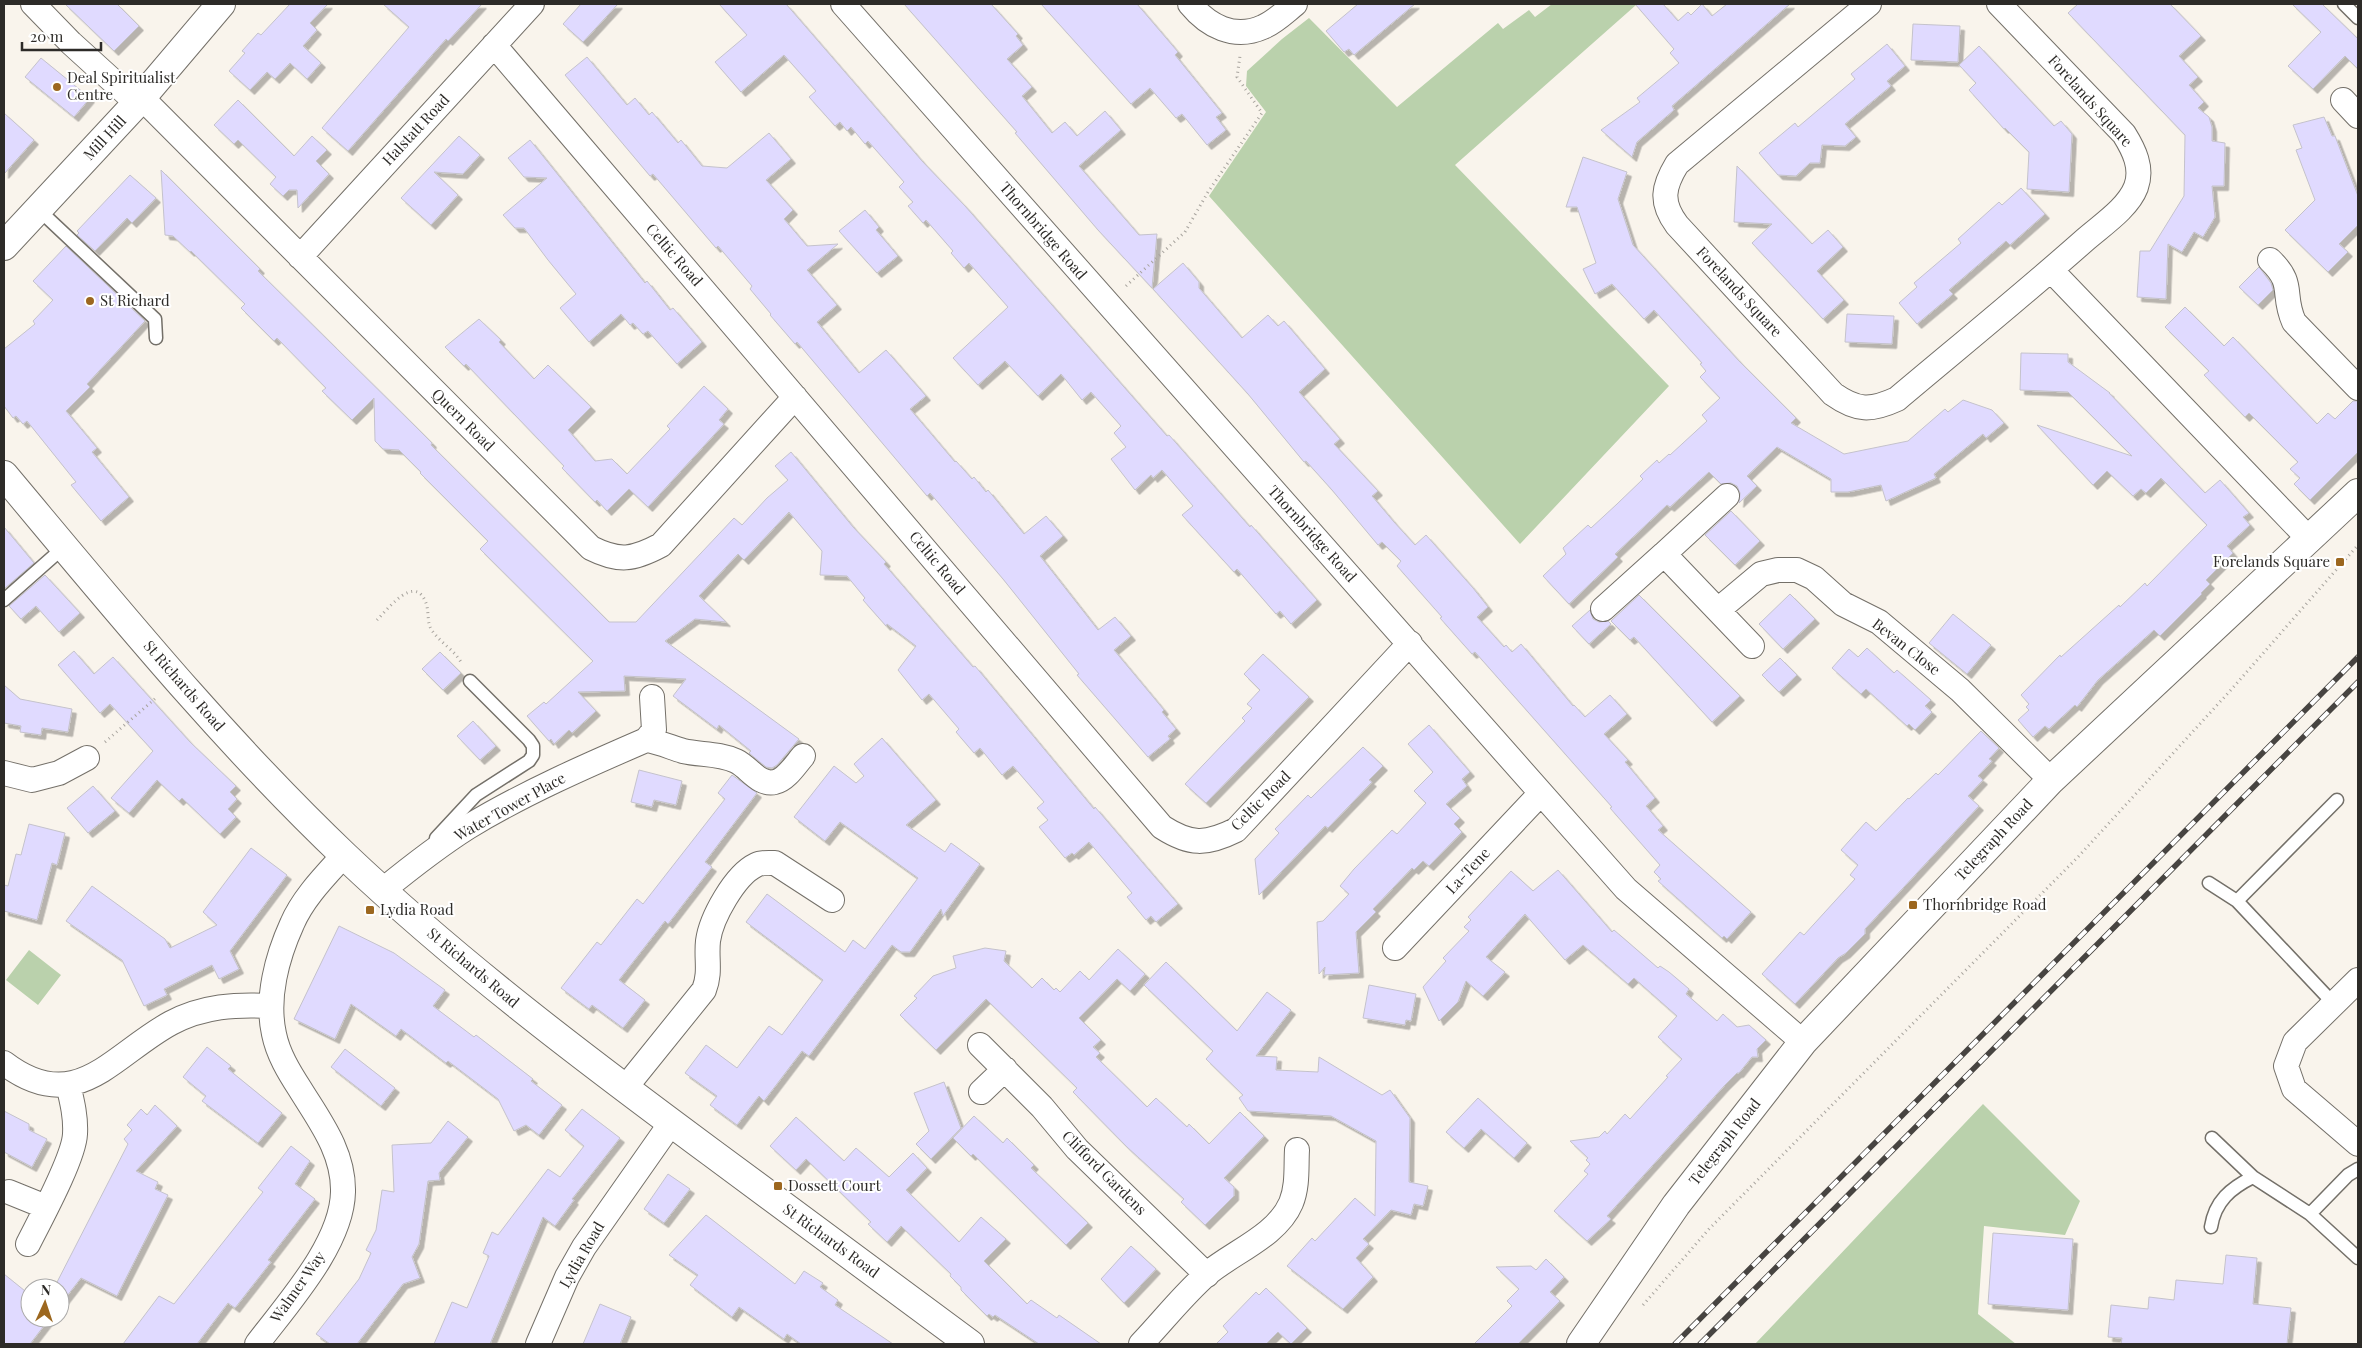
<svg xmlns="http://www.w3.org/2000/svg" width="2362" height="1348" viewBox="0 0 2362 1348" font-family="'Playfair Display',serif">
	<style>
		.green { fill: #bad1ac }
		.building { fill: #e0daff; stroke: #c4c2cb; filter: url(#shadow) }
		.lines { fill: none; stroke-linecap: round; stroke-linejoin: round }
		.service-casing { stroke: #747069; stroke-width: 15 }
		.minor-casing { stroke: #747069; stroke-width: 26 }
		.tertiary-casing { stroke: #747069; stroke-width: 30 }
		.path { stroke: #a8a49e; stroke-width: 3; stroke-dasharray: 1 4; stroke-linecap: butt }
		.service { stroke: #fff; stroke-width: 12 }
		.minor { stroke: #fff; stroke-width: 24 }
		.tertiary { stroke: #fff; stroke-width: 28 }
		.rail-casing { stroke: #474441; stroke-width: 5.5 }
		.rail { stroke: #fff; stroke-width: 4; stroke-dasharray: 11; stroke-linecap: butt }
		.poi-dot { fill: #9c671f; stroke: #fff; stroke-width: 2 }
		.labels { text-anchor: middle; stroke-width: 4; stroke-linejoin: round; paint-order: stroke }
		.poi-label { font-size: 15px; fill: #2d2b28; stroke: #fff; text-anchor: start }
		.street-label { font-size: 15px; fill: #2d2b28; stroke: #fff }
	</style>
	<defs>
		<filter id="shadow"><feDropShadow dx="4.5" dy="4.5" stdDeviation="0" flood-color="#0004"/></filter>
	</defs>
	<rect width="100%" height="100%" fill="#f9f4ec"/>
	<path class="green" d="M1552 4 1636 5 1455 165 1669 386 1520 544 1209 196 1266 112 1246 86 1247 71 1282 39 1309 18 1397 107 1498 23 1503 29 1529 10 1535 17Z
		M29 950 61 975 38 1005 6 980Z
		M1983 1104 2080 1201 2065 1235 1984 1226 1978 1314 2016 1344H1755Z"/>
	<path class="building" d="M65 4H117L139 26 114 51Z
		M290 4H328L310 23 317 30 303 46 321 63 307 79 290 63 275 79 267 72 250 90 229 71 245 53 242 51 258 33 261 35Z
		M383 4H482L448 41 446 39 348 151 322 128 409 27Z
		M581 4H618L583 42 563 24Z
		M719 4H786L922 161 965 206 1167 436 1169 435 1250 527 1251 525 1317 600 1291 624 1280 611 1276 614 1237 569 1234 572 1182 515 1193 506 1162 470 1153 478 1151 475 1135 490 1111 459 1126 447 1114 433 1121 426 1091 392 1082 400 1061 374 1038 396 1005 361 978 385 953 358 1008 307 969 263 964 268 951 253 953 251 926 220 923 223 908 206 913 202 899 187 904 182 868 141 865 144 851 127 847 131 840 122 835 126 809 97 816 91 784 55 741 92 715 62 747 35Z
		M904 4H991L1018 34 1016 36 1023 45 1007 59 1032 87 1022 96 1052 133 1065 122 1077 136 1105 111 1121 130 1079 166 1139 235 1157 234 1152 288 1098 230 1015 133 1017 132Z
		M1041 4H1137L1178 52 1175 55 1222 113 1216 117 1226 130 1207 145 1182 114 1176 118 1150 88 1131 104Z
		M1358 4H1415L1354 55 1349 49 1344 52 1326 31Z
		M1635 4H1663L1678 21 1688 12 1691 15 1702 4 1712 16 1727 4H1790L1672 106 1674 110 1637 142 1632 157 1601 130 1640 102 1637 98 1679 63 1670 53 1674 49Z
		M2078 4H2170L2201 36 2179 56 2198 77 2189 85 2204 102 2198 108 2209 117 2212 127V141L2225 143 2224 186H2212L2215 217 2203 237 2194 232 2182 252 2168 244 2166 299 2137 297 2140 251H2150L2184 196 2185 135 2068 13Z
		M2292 4H2322L2358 39V69L2345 56 2313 89 2288 66 2321 32Z
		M1913 24 1960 26 1958 62 1911 60Z
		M1887 44 1905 66 1887 81 1891 86 1845 124 1856 137 1845 146 1822 145 1820 163H1810L1796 176 1778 175 1759 153 1795 123 1798 127 1855 79 1851 74Z
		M1979 46 2054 126 2061 121 2072 134 2069 192 2027 189 2029 152 2005 128 2004 129 1969 90 1976 83 1959 65Z
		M587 57 627 105 635 98 649 115 652 112 678 143 681 140 702 166 727 168 769 133 791 159 766 180 793 210 784 219 807 246 838 244 807 270 837 305 817 322 859 373 886 350 926 396 910 409 955 462 956 461 972 479 974 477 986 492 988 490 1024 534 1046 516 1063 536 1040 556 1098 630 1115 617 1131 636 1114 650 1164 710 1162 712 1176 729 1168 736 1170 739 1148 757 1077 675 1079 674 1003 579 930 493 927 496 797 342 795 344 770 315 771 314 750 289 752 286 718 246 716 248 653 174 650 176 565 75Z
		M41 58 90 98 74 117 25 77Z
		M238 100 294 156 312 136 327 150 316 161 329 174 298 208 297 190H289L283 196 270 184 276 177 238 140 234 144 214 125Z
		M4 113 34 140 4 174Z
		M2324 117 2332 136H2335L2358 196V225L2339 244 2348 252 2328 272 2285 230 2315 200 2296 150 2302 148 2293 125Z
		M459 136 480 155 463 174 434 172 458 195 431 225 401 198Z
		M530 140 645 283 647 281 670 310 673 308 702 342 677 364 648 331 643 334 633 323 630 325 621 314 589 342 560 308 576 294 548 260 524 228H515L503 215 547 178 524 177 508 158Z
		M1583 157 1627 172 1618 199 1633 245 1739 361 1796 418 1791 423 1844 454 1908 441 1945 409 1948 412 1963 400 1992 410 2004 423 1986 438 1983 434 1934 474 1936 478 1886 501 1881 485 1848 492H1831V479L1777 447 1747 476 1757 486 1739 503 1740 493 1737 486 1731 483 1721 484 1709 472 1670 507 1667 505 1615 554 1618 557 1569 604 1543 576 1566 554 1563 548 1588 525 1591 528 1617 504 1643 479 1640 476 1657 460 1659 463 1669 454 1670 455 1707 421 1702 415 1720 398 1700 377 1706 371 1700 364 1702 363 1654 310 1644 319 1612 284 1595 294 1583 269 1596 263 1577 207H1566Z
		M1737 166 1812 244 1828 230 1843 247 1817 271 1844 300 1823 319 1752 243 1772 224 1734 222Z
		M161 170 260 269 258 271 415 426 432 443 431 445 609 622H636L734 518 742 525 767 498 788 480 775 466 791 452 853 527 886 562 884 564 973 667 975 666 1094 809 1095 807 1178 904 1156 922 1151 916 1146 920 1127 897 1132 893 1089 842 1074 855 1072 853 1065 858 1039 827 1048 820 1037 808 1044 802 1013 766 1002 775 980 748 974 753 956 732 959 729 929 694 922 700 898 670 916 646 887 624 886 626 863 600 865 598 847 576 820 575 822 551 789 512 744 560 738 554 699 596 726 622 695 619 665 641 799 739 777 765 772 768 766 767 749 753 751 751 719 725 717 729 673 696 686 679 624 676 625 691 578 692 596 711 572 733 569 730 554 744 551 739 549 741 527 716 544 702 546 704 593 661 480 549 488 541 420 473 421 472 399 450 383 449 375 441 374 398 352 420 322 391 326 388 277 338 274 341 241 308 245 304 191 251 190 252 173 236 165 235Z
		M130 175 156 198 132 223 127 218 95 251 77 235 79 233 77 231Z
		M2021 188 2045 214 2010 245 2006 241 1949 290 1953 294 1917 324 1899 303 1917 287 1914 283 1961 243 1958 239 1999 202 2002 205Z
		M865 210 879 227 876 230 898 256 877 273 839 231Z
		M66 246 145 321 87 384 90 387 66 411 97 448 92 452 129 497 101 521 71 485 76 482 27 421 23 424 16 416 13 418 4 406V349L35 324 33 321 53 300 33 281Z
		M1183 263 1199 282V288L1242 338 1268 315 1278 326 1284 321 1325 369 1299 392 1340 439 1334 444 1378 491 1372 496 1394 522 1415 545 1426 535 1473 588 1488 607 1477 617 1504 647 1506 645 1512 652 1521 644 1573 706 1574 705 1585 717 1610 695 1627 714 1604 734 1628 760 1625 762 1655 798 1646 806 1663 826 1658 830 1751 912 1727 939 1724 936 1722 938 1658 881 1661 879 1654 872 1660 865 1610 808 1612 807 1475 652 1472 654 1440 618 1442 617 1397 566 1401 561 1382 542 1378 545 1332 490 1306 461 1304 462 1248 394 1153 289Z
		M2259 267 2271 283 2273 290 2258 305 2239 287Z
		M2185 307 2224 346 2233 337 2317 424 2328 413 2335 419 2353 401H2358V452L2310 500 2294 484 2300 478 2290 469 2298 462 2249 413 2245 417 2204 375 2209 371 2165 327Z
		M1847 314 1894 316 1892 344 1845 342Z
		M479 319 501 340 499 342 534 379 548 365 591 407 568 430 595 461 612 459 627 474 670 429 667 426 704 386 728 409 719 420 724 424 648 507 629 489 607 511 597 500 595 502 562 468 564 466 466 364 464 366 445 347Z
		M2021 353 2068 354V362L2110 393H2109L2205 493 2220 480 2249 513 2243 517 2250 525 2227 546 2233 553 2206 580 2210 584 2201 593 2202 594 2160 636 2154 630 2098 680 2077 707 2075 705 2049 729 2045 726 2033 737 2018 720 2029 710 2026 707 2029 704 2021 695 2060 655 2061 657 2119 605 2120 607 2145 583 2147 586 2207 525 2161 478 2146 493 2141 489 2133 496 2107 471 2093 485 2037 425 2132 456 2068 392 2020 390Z
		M1731 511 1760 541 1735 565 1705 535Z
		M4 527 34 563 4 589Z
		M45 575 80 613 59 632 36 606 21 619 9 606Z
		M1790 594 1815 619 1783 649 1759 624Z
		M1639 595 1740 696 1712 722 1634 637 1630 640 1611 621Z
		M1590 610 1593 619 1599 622 1608 621 1611 624 1589 644 1572 626Z
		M1953 614 1991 645 1967 674 1929 643Z
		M1867 648 1894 673 1897 670 1931 700 1925 706 1932 712 1915 730 1909 724 1907 726 1866 689 1861 694 1832 668 1849 649 1858 657Z
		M74 651 94 674 113 657 190 742 236 786 230 792 237 799 228 809 236 817 220 834 182 798 179 801 157 780 129 813 111 798 153 751 110 704 100 713 58 665Z
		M440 652 461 673 443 690 422 669Z
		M1263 654 1309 697 1206 803 1185 784 1245 721 1242 718 1252 708 1247 704 1260 690 1244 674Z
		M1780 658 1797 675 1779 692 1762 675Z
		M4 685 20 699 72 709 68 732 42 728 41 735 20 732 21 726 4 723Z
		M473 721 496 746 480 760 457 736Z
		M1429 725 1470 772 1462 779 1467 786 1446 804 1460 818 1454 824 1462 832 1429 866 1423 861 1414 870 1412 868 1373 909 1376 912 1356 932 1359 973 1324 975 1325 967 1319 974 1317 922 1323 921 1349 894 1340 886 1354 869 1392 830 1397 834 1426 803 1414 791 1433 772 1408 744Z
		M1981 731 1999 748 1989 759 1992 761 1978 776 1983 780 1968 796 1979 806 1865 929V934L1846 953 1838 958 1795 1004 1762 974 1800 932 1804 935 1855 879 1850 875 1858 865 1841 850 1866 822 1876 831 1908 798 1909 799 1936 773 1938 775Z
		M882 738 936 800 906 825 945 852 951 843 980 864 943 916 941 909 910 952H901L892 945 809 1056 802 1051 764 1101 759 1096 737 1125 710 1105 717 1096 685 1073 706 1045 737 1068 769 1026 782 1035 823 980 746 922 767 894 845 952 853 940 865 949 918 878 840 822 825 841 794 817 834 766 856 783 864 776 854 764Z
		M1363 747 1383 766 1369 780 1372 782 1328 828 1325 826 1259 895 1255 859 1279 833 1275 829 1308 795 1311 798Z
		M639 770 682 781 676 805 654 800 652 807 631 802Z
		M732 775 757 793 705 862 712 867 668 924 665 921 619 980 645 1000 623 1028 592 1005 589 1009 561 988 597 942 601 945 637 899 643 904 725 799 718 793Z
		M93 786 115 811 88 833 67 808Z
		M29 824 65 833 57 865 52 863 37 920 4 911V885L8 886 16 854 21 855Z
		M251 848 287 875 230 951 239 969 219 979 212 965 164 989 167 995 144 1006 122 960 66 921 92 886 165 939 170 948 217 925 203 912Z
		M1558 870 1612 932 1614 930 1658 968 1660 966 1669 972 1689 989 1686 994 1717 1021 1723 1014 1737 1027 1749 1025 1766 1040 1757 1049 1758 1057H1752L1739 1073H1737L1724 1086 1607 1216 1611 1219 1587 1241 1554 1211 1588 1174 1584 1171 1590 1164 1586 1160 1588 1158 1570 1141 1599 1137 1605 1131 1607 1134 1625 1114 1630 1119 1668 1077 1666 1076 1682 1059 1658 1037 1677 1016 1634 978 1628 984 1583 945 1565 960 1525 914 1486 957 1505 972 1483 996 1466 981 1458 1002 1439 1021 1423 987 1446 961 1443 958 1469 931 1464 927 1471 920 1468 917 1511 871 1533 891Z
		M339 926 394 953 445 990 433 1006 474 1037 476 1035 533 1079 531 1081 562 1105 539 1135 526 1125 514 1131 498 1099 448 1061 446 1063 401 1029 396 1036 351 1004 335 1039 294 1019Z
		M985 948 1006 951 1004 961 1032 988 1042 978 1054 990 1056 988 1060 992 1080 971 1089 980 1118 949 1145 974 1130 991 1117 979 1079 1018 1101 1040 1093 1047 1100 1053 1096 1057 1147 1107 1156 1098 1187 1127 1189 1124 1209 1144 1240 1112 1264 1136 1224 1178 1234 1187V1196L1205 1225 1181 1202 1184 1199 1127 1147 1073 1092 1077 1088 986 999 936 1050 900 1015 917 998 914 996 933 976 956 968 953 956Z
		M1166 962 1237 1031 1267 992 1291 1010 1256 1056 1277 1057 1276 1070 1318 1072 1319 1057 1382 1095 1390 1090 1410 1118 1409 1182 1428 1186 1423 1206 1414 1204 1411 1215 1391 1210 1363 1239 1369 1244 1356 1258 1373 1277 1343 1309 1287 1266 1312 1238 1315 1241 1355 1198 1375 1216 1376 1141 1331 1116 1248 1111 1239 1098 1243 1095 1206 1059 1213 1051 1144 985Z
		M1369 985 1416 994 1411 1021 1406 1020 1405 1025 1363 1018Z
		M207 1047 231 1066 228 1069 282 1113 258 1143 202 1101 206 1096 183 1077Z
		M345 1049 395 1088 381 1106 331 1067Z
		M944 1082 961 1128 931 1159 916 1144 929 1131 914 1093Z
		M1478 1098 1527 1143 1514 1158 1481 1129 1464 1148 1446 1132Z
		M155 1105 177 1126 136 1171 158 1182 155 1189 168 1195 117 1296 81 1278 60 1305V1288H54L128 1144 124 1139 132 1130 127 1125 141 1109 147 1115Z
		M582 1109 620 1138 572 1199 574 1200 555 1226 543 1217 490 1344H434L452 1302 467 1308 489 1256 483 1253 492 1232 498 1235 548 1169 560 1177 584 1146 565 1130Z
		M4 1111 29 1124V1130L47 1139 32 1167 4 1152Z
		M974 1116 1003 1143 1007 1138 1034 1165 1031 1168 1088 1223 1066 1245 973 1154 971 1156 953 1138Z
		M796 1117 844 1161 856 1148 889 1177 913 1153 927 1168 906 1190 959 1242 981 1217 1006 1239 984 1261 1027 1304 1031 1300 1057 1318 1059 1315 1101 1344H1039L995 1315 993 1317 989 1314 987 1316 961 1290V1287L950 1276 951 1274 901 1226 887 1242 868 1224 871 1222 806 1159 796 1170 770 1146Z
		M448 1121 468 1137 439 1173 440 1180 428 1181 419 1244 412 1257 420 1278 403 1284 357 1344H330L316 1334 359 1279 371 1253 366 1250 376 1230 382 1190 394 1192 392 1145 431 1143Z
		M291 1146 310 1161 295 1184 315 1199 268 1260 271 1262 235 1308 228 1303 197 1344H123L159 1296 174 1304 263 1192 258 1188Z
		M668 1174 690 1189 664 1223 644 1209Z
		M706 1215 795 1284 804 1271 823 1283 820 1287 838 1300 835 1305 893 1344H801L787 1334 784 1339 739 1307 732 1317 690 1285 698 1275 669 1255Z
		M1993 1233 2073 1239 2068 1310 1988 1304Z
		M1131 1246 1156 1269 1124 1303 1101 1279Z
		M2226 1255 2257 1258 2253 1304 2291 1308 2287 1344H2121L2122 1338 2108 1337 2111 1305 2148 1309 2149 1297 2174 1300 2176 1280 2223 1284Z
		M1546 1259 1564 1277 1550 1292 1560 1301 1518 1344H1474L1512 1306 1507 1301 1519 1289 1496 1267 1531 1266 1536 1270Z
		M4 1274 30 1295V1318H50L30 1344H4Z
		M1266 1288 1307 1328 1291 1344 1278 1332 1266 1344H1216L1228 1332 1223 1326 1256 1292 1259 1295Z
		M600 1304 631 1317 620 1344H583Z"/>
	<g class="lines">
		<g class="service-casing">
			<path id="service" d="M2344 4 2358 18
				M38 209 155 319 156 338
				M4 600 64 547
				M436 838 476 795 529 761 533 755V746L529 740 470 681
				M2209 883 2237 901 2334 1004
				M2237 901 2337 800
				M2212 1138 2253 1177 2310 1214 2358 1258
				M2310 1214 2348 1175 2358 1169
				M2211 1227C2215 1201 2231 1188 2253 1177"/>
		</g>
		<g class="minor-casing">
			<path id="minor" d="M33 4 71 43 137 103
				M843 4 1626 889 1803 1042
				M1190 4C1208 26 1234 40 1263 27 1275 22 1285 12 1295 4
				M1869 4 1677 164C1663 187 1660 202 1677 225L1833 394C1857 411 1871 411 1897 399 1960 346 2024 294 2086 239 2102 225 2128 208 2136 187 2143 168 2134 150 2124 134L1999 4
				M494 45 1162 827C1190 845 1206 845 1236 830L1410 643
				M142 98 591 548C619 562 633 560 661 545L795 397
				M2343 100 2358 116
				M300 257 532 4
				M2270 260C2296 285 2281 293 2294 322L2358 388
				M2051 270 2310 540
				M1664 554 1727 496
				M1603 609 1664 554 1752 646
				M1718 610 1761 574 1778 570H1797L1814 578 1843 604 1879 622 1960 690 2051 780
				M646 740 654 730 652 697
				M4 773 32 780 59 773 87 758
				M383 890C410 868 438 846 468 827 524 793 586 766 646 740 659 742 670 747 683 751 700 755 719 753 736 761 749 767 759 786 775 782 786 780 796 764 803 756
				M1395 948 1541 793
				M2358 980 2295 1042 2286 1066 2294 1089 2358 1144
				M980 1045 1042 1107 1077 1149 1207 1275
				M4 1063C76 1118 112 1055 171 1023 203 1006 236 1004 271 1006
				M625 1088 704 990C711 972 706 959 708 941 711 918 735 875 756 865 762 862 769 863 775 863L832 900
				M981 1092 1005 1069
				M9 1192 46 1207
				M28 1244C40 1220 74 1158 75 1134 76 1117 72 1101 68 1084
				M257 1344C288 1303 342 1244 343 1192 344 1152 319 1120 300 1089 289 1072 278 1054 274 1034 266 998 277 957 292 924 303 898 325 876 344 855
				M538 1344 567 1277 584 1247 671 1123
				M1141 1344C1163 1321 1183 1295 1207 1274 1233 1252 1277 1236 1291 1203 1298 1186 1296 1167 1297 1150"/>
		</g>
		<g class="tertiary-casing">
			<path id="tertiary" d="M4 246 137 103 221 4
				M4 475C113 605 221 738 345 856 459 964 585 1059 712 1153 798 1217 884 1281 970 1344
				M1581 1344 1676 1205 1803 1042 2051 780 2358 493"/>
		</g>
		<path class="path" d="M1126 286 1185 232 1208 192 1262 113 1237 77 1240 56
			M377 620C388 609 415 573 426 603 429 611 427 622 431 629 440 643 455 650 462 664
			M105 742 157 697
			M1643 1305 1709 1229 2078 857 2230 691 2358 545"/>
		<use href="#service" class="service"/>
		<use href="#minor" class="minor"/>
		<use href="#tertiary" class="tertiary"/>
		<g class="rail-casing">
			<path id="rail" d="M1675 1344 2358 657
				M1700 1344 2358 682"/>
		</g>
		<use href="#rail" class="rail"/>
	</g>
	<g class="poi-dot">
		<circle cx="57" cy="87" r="5"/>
		<circle cx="90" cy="301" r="5"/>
		<rect x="2335" y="557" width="10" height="10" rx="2.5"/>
		<rect x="1908" y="900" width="10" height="10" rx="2.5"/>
		<rect x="365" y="905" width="10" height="10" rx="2.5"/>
		<rect x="773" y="1181" width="10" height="10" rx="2.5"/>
	</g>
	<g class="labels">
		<g class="poi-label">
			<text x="67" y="83">Deal Spiritualist<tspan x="67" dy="17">Centre</tspan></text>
			<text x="100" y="306">St Richard</text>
			<text x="2330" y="567" text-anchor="end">Forelands Square</text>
			<text x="1923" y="910">Thornbridge Road</text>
			<text x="380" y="915">Lydia Road</text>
			<text x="788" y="1191">Dossett Court</text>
		</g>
		<g class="street-label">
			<text transform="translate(2090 101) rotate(48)" y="5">Forelands Square</text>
			<text transform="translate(416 130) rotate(-47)" y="5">Halstatt Road</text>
			<text transform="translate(105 138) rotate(-47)" y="5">Mill Hill</text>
			<text transform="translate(1043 231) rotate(49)" y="5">Thornbridge Road</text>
			<text transform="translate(674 255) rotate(49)" y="5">Celtic Road</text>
			<text transform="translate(1739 292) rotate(47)" y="5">Forelands Square</text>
			<text transform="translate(463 420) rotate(45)" y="5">Quern Road</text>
			<text transform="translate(1312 534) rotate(48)" y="5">Thornbridge Road</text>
			<text transform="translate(937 563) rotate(50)" y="5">Celtic Road</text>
			<text transform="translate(1906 647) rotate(38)" y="5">Bevan Close</text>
			<text transform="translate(184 686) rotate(49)" y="5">St Richards Road</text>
			<text transform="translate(1261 801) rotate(-45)" y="5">Celtic Road</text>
			<text transform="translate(510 807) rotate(-29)" y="5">Water Tower Place</text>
			<text transform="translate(1994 840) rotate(-47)" y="5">Telegraph Road</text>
			<text transform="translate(1468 871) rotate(-47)" y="5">La-Tene</text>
			<text transform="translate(473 968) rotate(40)" y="5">St Richards Road</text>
			<text transform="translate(1725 1142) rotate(-52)" y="5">Telegraph Road</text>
			<text transform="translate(1104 1173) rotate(45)" y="5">Clifford Gardens</text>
			<text transform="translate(831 1241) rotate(36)" y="5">St Richards Road</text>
			<text transform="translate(582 1255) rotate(-60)" y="5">Lydia Road</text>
			<text transform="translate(298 1287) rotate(-55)" y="5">Walmer Way</text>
		</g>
	</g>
	<rect width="2362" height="1348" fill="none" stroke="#2d2b28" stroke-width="10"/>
	<g transform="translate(45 1303) rotate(3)"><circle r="24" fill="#ffffff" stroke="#abaaa9"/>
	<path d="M0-4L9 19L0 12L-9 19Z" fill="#9c671f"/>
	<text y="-8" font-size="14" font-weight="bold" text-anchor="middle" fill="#2d2b28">N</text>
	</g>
	<path d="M22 42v8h79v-8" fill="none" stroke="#2d2b28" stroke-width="2.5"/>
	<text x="30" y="42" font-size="15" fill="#2d2b28" stroke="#ffffff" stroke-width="4" paint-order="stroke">20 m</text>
</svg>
